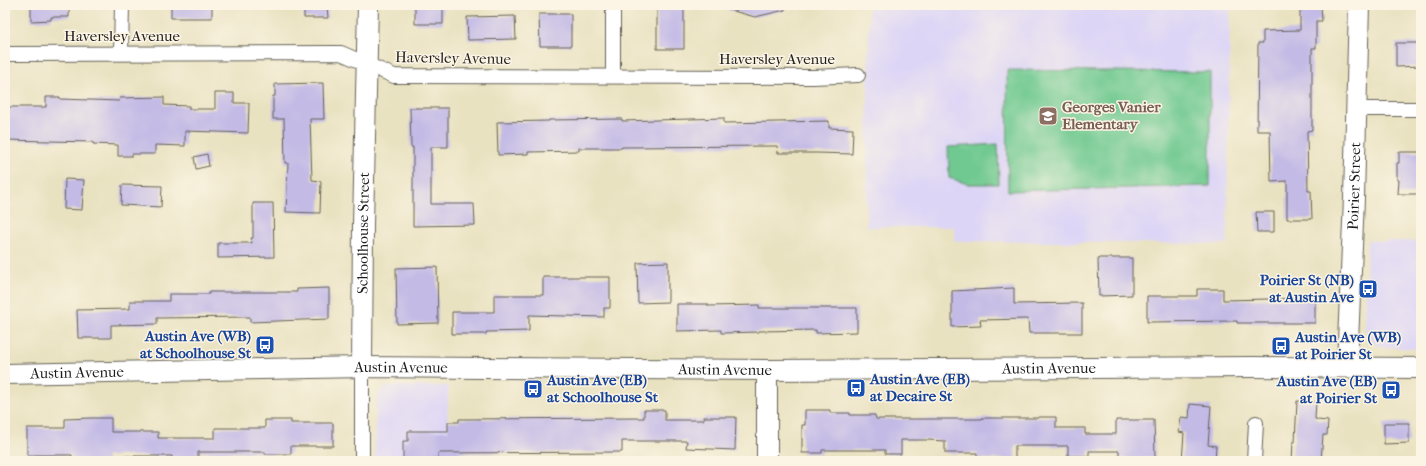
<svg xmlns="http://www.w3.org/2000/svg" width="1426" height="466" viewBox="0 0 1426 466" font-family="'IM FELL French Canon',serif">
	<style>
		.built { fill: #ddd5f6 }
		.green { fill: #70c990; stroke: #467256 }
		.building { fill: #c3bae6 }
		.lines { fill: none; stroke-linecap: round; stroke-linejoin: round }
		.street-casing { stroke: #646156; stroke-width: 16 }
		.secondary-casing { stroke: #646156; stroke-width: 22 }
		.street { stroke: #fff; stroke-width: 14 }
		.secondary { stroke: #fff; stroke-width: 20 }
		.labels { text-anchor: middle; stroke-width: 3; stroke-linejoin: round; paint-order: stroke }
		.street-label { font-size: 15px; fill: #1c1c1c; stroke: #fcf5e5 }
		.education-label { font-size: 15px; font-weight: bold; fill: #785e54; stroke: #fcf5e5; text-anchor: start }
		.transit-label { font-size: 15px; font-weight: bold; fill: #164399; stroke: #fcf5e5; text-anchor: end }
	</style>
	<rect width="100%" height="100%" fill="#fcf5e5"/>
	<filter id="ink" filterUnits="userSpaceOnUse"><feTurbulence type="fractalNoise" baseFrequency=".025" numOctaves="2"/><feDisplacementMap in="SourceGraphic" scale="8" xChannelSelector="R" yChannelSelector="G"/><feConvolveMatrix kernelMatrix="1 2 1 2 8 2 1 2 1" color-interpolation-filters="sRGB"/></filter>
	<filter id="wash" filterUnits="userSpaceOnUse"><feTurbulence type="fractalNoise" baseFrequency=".012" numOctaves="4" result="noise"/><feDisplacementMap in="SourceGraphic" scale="16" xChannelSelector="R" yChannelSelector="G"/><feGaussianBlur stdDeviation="0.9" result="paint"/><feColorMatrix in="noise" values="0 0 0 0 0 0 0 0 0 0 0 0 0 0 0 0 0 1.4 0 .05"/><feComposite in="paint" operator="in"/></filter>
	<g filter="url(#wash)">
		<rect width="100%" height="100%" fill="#e9e2c1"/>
		<path class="built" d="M869 5H1230L1227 244 954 241V227H866Z
			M1367 241H1421V349L1381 347 1372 341 1366 333 1365 328Z
			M391 386H448L447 461H375L376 403 379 394 381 390 387 387Z"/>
		<path class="green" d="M1007 70 1210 72V186L1008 191Z
			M998 144 999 184H968L949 178 948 147Z"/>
		<g id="blocks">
			<path class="building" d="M31 5H69V17H51V20L31 21Z
				M171 5H212V18H171Z
				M304 5H327L328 18H304Z
				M415 5H443V24H415Z
				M657 5H684V49H657Z
				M726 5H784L785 10 755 17 726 9Z
				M1300 5H1321L1322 21H1316V48H1312V130L1307 131 1308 191H1311L1312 219H1287V181L1271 182 1270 131H1257L1258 43H1263V31L1300 30Z
				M539 14H571V46H540Z
				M515 16 516 39 468 40 467 17Z
				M1396 43H1421V66L1396 67Z
				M323 83 324 119H310L312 180 321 181 320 213 286 212 288 163H285L284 119H273V96H275V84Z
				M215 93H234V103H249L248 133 185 131V146L155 145V154H132V156H118V145L93 144V142L5 140V107H46V97H60V99L119 101 120 98 164 97V105L189 106V109H215Z
				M410 108H448V147H431V204H474L475 225 413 226V147H411Z
				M724 118V123L829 121V128L853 129 852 154 817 153H778L777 146 622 147V148H579V151L528 152V154L498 155 497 122 549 121V120L622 119V121Z
				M1399 152H1421V194H1398L1399 180H1397V163H1399Z
				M207 154 209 166 196 169 194 157Z
				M65 179 84 180 82 210 64 209Z
				M122 185 162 186 161 207 121 205Z
				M253 203H273L274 257 218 258V243H252L251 238H253Z
				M1256 212H1274V232H1257Z
				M1098 258H1132V295L1099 296Z
				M668 262V302L638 303 637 263Z
				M437 267 438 323 397 324 396 268Z
				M543 277H610V308H604V317L529 315V331L486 332V334H452V312H494V295H543Z
				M329 288V319L250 322V317L157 318V324L111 325V338H78L77 310 130 309V301H169V294H209V292H297V289Z
				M1014 288V304L1082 303V333H1029L1028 319 980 320 981 326 952 327V291Z
				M1197 289H1223V300L1315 298V323H1237V321L1147 322V296H1197Z
				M677 304H708V306L759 305V308H857V332L816 333V330L759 331V332L721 333V330L677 331Z
				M1297 401 1316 402 1315 419H1317V420L1328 421 1327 435H1323L1321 461H1292L1293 442H1295Z
				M1190 404 1211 406 1208 445 1216 446 1215 461H1182L1184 433 1179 432 1181 417 1189 418Z
				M644 410H665V420H704V417H736L735 450 686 448 687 441H622V452L438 453V461H403V441H408V431H448V422H459V419L644 418Z
				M805 410H830V413H850V415H875L876 419H982V418H1038V417H1056V428H1085V434H1116V420H1154L1155 458H1119V451H1089V456H1068V446H1015V459H977V453H945V441L928 440H901V454H885V450H822V453H802V425H805Z
				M91 418H111V432H158V438H215V428H265V420H291V423H333V446H291V454H265V452H198V461H172V456H107V461H72V455H27V428H65V419Z
				M1384 423H1409V443L1384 444Z"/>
		</g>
	</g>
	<g filter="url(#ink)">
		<use href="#blocks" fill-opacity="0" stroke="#646156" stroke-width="1"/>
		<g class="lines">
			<g class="street-casing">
				<path id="street" d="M121 52 122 5
					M5 54 341 53 394 76 813 77 858 75
					M613 76V5
					M1356 109H1421
					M362 461V367
					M1254 461 1256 423"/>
			</g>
			<g class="secondary-casing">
				<g id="secondary">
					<path id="s1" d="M362 367 363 225 368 5"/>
					<path id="s2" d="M1347 367 1354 198 1359 5"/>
					<path d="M767 370V461"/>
					<path id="s3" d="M5 374 362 367 767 370 1253 367 1421 368"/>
				</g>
			</g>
			<use href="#street" class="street"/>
			<use href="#secondary" class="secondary"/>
		</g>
	</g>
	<defs>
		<g id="school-square" transform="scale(1)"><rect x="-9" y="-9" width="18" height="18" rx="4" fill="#8d6e63" stroke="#fcf5e5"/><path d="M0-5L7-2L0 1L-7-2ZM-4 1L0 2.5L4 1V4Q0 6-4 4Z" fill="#fff"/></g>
		<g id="bus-square" transform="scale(1)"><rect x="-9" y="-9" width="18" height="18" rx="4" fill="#1a4fb4" stroke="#fcf5e5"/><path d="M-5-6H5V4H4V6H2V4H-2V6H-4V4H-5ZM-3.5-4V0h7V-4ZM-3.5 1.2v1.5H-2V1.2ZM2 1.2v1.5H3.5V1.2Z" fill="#fff"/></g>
	</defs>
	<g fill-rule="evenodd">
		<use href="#school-square" x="1048" y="116"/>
		<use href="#bus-square" x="1368" y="289"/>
		<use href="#bus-square" x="265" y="345"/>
		<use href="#bus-square" x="1281" y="346"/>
		<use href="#bus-square" x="856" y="388"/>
		<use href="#bus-square" x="533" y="389"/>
		<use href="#bus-square" x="1391" y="390"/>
	</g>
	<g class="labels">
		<g class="street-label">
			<text x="122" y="41">Haversley Avenue</text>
			<text transform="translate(453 58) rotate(1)" y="5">Haversley Avenue</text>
			<text x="777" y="64">Haversley Avenue</text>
			<text dy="5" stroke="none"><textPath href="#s2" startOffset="181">Poirier Street</textPath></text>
			<text dy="5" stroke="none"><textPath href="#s1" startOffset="134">Schoolhouse Street</textPath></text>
			<text dy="5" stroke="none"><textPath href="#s3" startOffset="396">Austin Avenue</textPath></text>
			<text dy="5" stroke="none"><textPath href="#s3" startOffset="720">Austin Avenue</textPath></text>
			<text dy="5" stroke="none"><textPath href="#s3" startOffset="1044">Austin Avenue</textPath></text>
			<text dy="5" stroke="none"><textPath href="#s3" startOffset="72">Austin Avenue</textPath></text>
		</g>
		<g class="education-label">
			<text x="1062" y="112">Georges Vanier<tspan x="1062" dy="17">Elementary</tspan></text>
		</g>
		<g class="transit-label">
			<text x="1354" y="285">Poirier St (NB)<tspan x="1354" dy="17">at Austin Ave</tspan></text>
			<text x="251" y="341">Austin Ave (WB)<tspan x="251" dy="17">at Schoolhouse St</tspan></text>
			<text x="1295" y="342" text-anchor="start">Austin Ave (WB)<tspan x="1295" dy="17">at Poirier St</tspan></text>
			<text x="870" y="384" text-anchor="start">Austin Ave (EB)<tspan x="870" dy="17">at Decaire St</tspan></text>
			<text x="547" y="385" text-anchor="start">Austin Ave (EB)<tspan x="547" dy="17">at Schoolhouse St</tspan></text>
			<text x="1377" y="386">Austin Ave (EB)<tspan x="1377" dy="17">at Poirier St</tspan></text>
		</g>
	</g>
	<rect width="1426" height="466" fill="none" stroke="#fcf5e5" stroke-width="20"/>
</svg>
